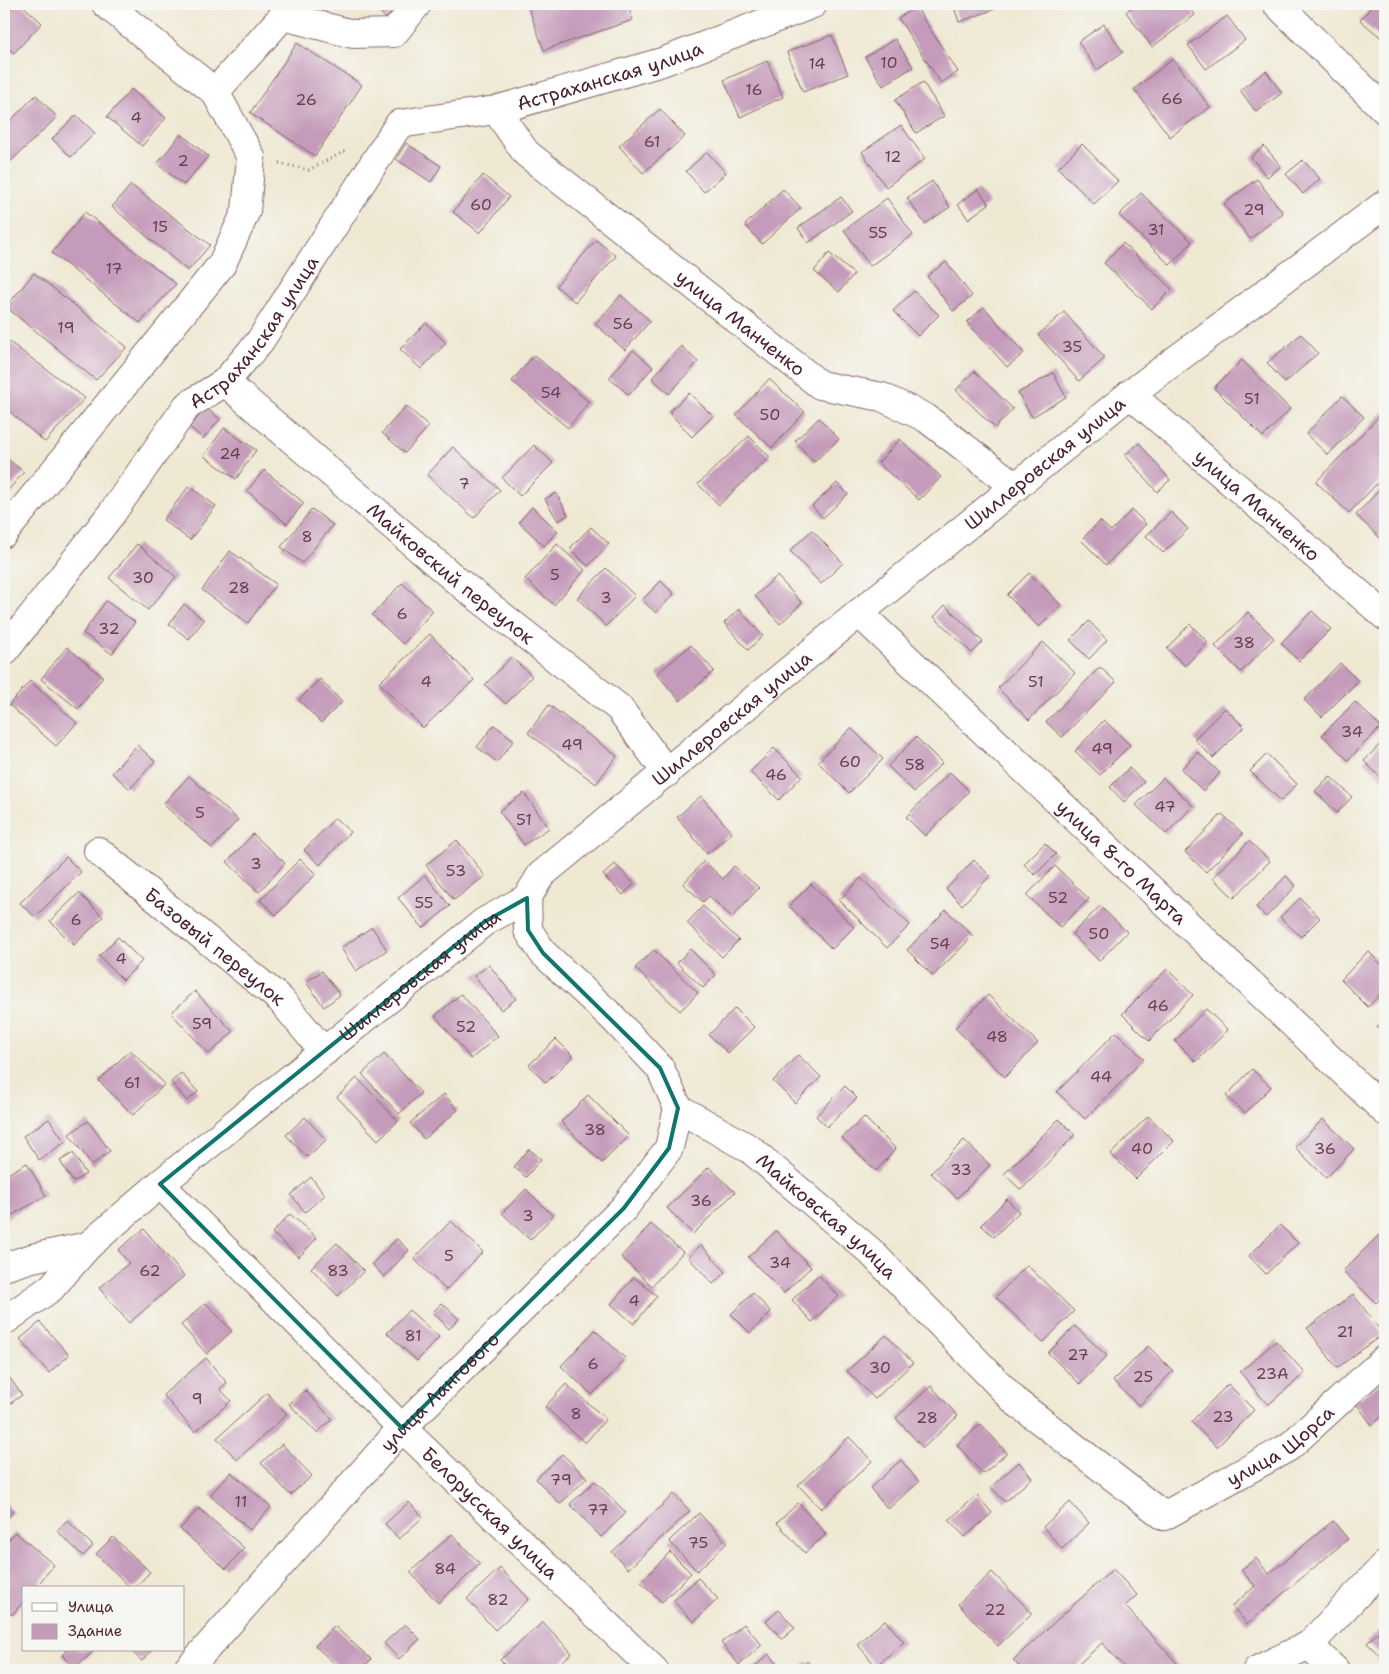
<svg xmlns="http://www.w3.org/2000/svg" width="1389" height="1674" viewBox="0 0 1389 1674" font-family="'Shantell Sans',sans-serif">
	<style>
		.building { fill: #c49bba }
		.lines { fill: none; stroke-linecap: round; stroke-linejoin: round }
		.minor-casing { stroke: #846666; stroke-width: 30 }
		.path { stroke: #846666; stroke-width: 3; stroke-dasharray: 1 4; stroke-linecap: butt }
		.minor { stroke: #fff; stroke-width: 28 }
		.marked { fill: none; stroke: #0f766e; stroke-width: 4; stroke-linejoin: round }
		.labels { text-anchor: middle; stroke-width: 4; stroke-linejoin: round; paint-order: stroke }
		.number-label { font-size: 16px; fill: #683e4f }
		.street-label { font-size: 19px; fill: #4a1f2b; stroke: #f6f6f2 }
	</style>
	<rect width="100%" height="100%" fill="#f6f6f2"/>
	<filter id="ink" filterUnits="userSpaceOnUse"><feTurbulence type="fractalNoise" baseFrequency=".02" numOctaves="2"/><feDisplacementMap in="SourceGraphic" scale="10" xChannelSelector="R" yChannelSelector="G"/><feConvolveMatrix kernelMatrix="1 2 1 2 8 2 1 2 1" color-interpolation-filters="sRGB"/></filter>
	<filter id="wash" filterUnits="userSpaceOnUse"><feTurbulence type="fractalNoise" baseFrequency=".0096" numOctaves="4" result="noise"/><feDisplacementMap in="SourceGraphic" scale="20" xChannelSelector="R" yChannelSelector="G"/><feGaussianBlur stdDeviation="1.12" result="paint"/><feColorMatrix in="noise" values="0 0 0 0 0 0 0 0 0 0 0 0 0 0 0 0 0 1.4 0 .05"/><feComposite in="paint" operator="in"/></filter>
	<g filter="url(#wash)">
		<rect width="100%" height="100%" fill="#efe9d4"/>
		<g id="blocks">
			<path class="building" d="M15 4H21L42 23 14 53 4 44V16Z
				M370 4H399L386 18Z
				M527 4H627L633 20 544 50Z
				M953 4H1000L1001 7 959 22Z
				M1136 4H1187L1195 15 1152 47 1126 12Z
				M1374 4 1385 5V41L1360 20Z
				M916 7 958 72 941 83 898 18Z
				M1227 16 1245 40 1206 69 1188 45Z
				M1104 24 1123 52 1097 70 1078 42Z
				M832 35 848 74 803 92 787 52Z
				M895 39 913 67 883 86 865 57Z
				M297 43 362 85 315 156 250 113Z
				M1173 59 1210 107 1170 137 1134 89Z
				M767 61 783 97 740 117 724 80Z
				M1266 71 1282 93 1256 112 1240 90Z
				M923 82 944 116 916 133 895 100Z
				M131 89 166 118 142 146 107 117Z
				M36 95 57 117 7 165 4 162V127Z
				M660 109 685 136 643 173 619 146Z
				M76 115 95 133 71 157 52 139Z
				M901 125 925 159 886 187 862 152Z
				M181 134 208 156 184 185 157 164Z
				M406 143 441 166 431 182 396 159Z
				M1082 144 1118 181 1094 204 1058 168Z
				M1264 146 1281 166 1267 177 1251 157Z
				M707 152 726 173 704 192 686 171Z
				M1303 160 1320 179 1303 194 1286 174Z
				M483 175 509 197 480 233 453 212Z
				M1257 179 1283 213 1250 239 1224 204Z
				M932 181 950 207 925 224 907 198Z
				M131 185 210 245 188 271 112 207Z
				M783 189 801 208 762 244 745 225Z
				M978 189 989 204 968 219 958 204Z
				M1141 193 1192 242 1170 265 1119 215Z
				M841 197 852 211 808 243 798 228Z
				M887 198 913 235 870 266 844 230Z
				M85 212 176 284 140 323 52 253Z
				M596 240 616 256 575 302 556 286Z
				M1123 243 1172 289 1152 309 1104 263Z
				M829 253 854 274 839 292 814 271Z
				M946 262 972 296 953 311 927 276Z
				M34 273 127 347 96 380 6 307Z
				M914 291 939 315 918 336 893 311Z
				M621 295 650 321 625 350 595 324Z
				M984 307 1024 353 1007 367 967 322Z
				M1064 312 1105 358 1079 381 1038 335Z
				M426 323 446 343 421 369 400 349Z
				M1301 334 1318 353 1285 383 1267 363Z
				M4 338 85 398 45 442 4 407Z
				M681 346 698 362 669 394 652 378Z
				M633 350 653 367 629 395 609 378Z
				M534 355 589 402 568 428 512 381Z
				M1242 360 1290 409 1263 437 1214 388Z
				M974 371 1013 409 995 428 956 390Z
				M1053 373 1066 397 1032 417 1018 393Z
				M769 379 805 412 772 448 736 415Z
				M689 393 713 416 692 437 669 412Z
				M1342 396 1364 417 1328 455 1306 434Z
				M406 406 429 426 405 453 382 433Z
				M206 408 220 419 203 439 190 427Z
				M1385 410V475L1349 513 1316 482Z
				M819 418 839 439 814 462 795 441Z
				M224 428 256 450 236 479 204 456Z
				M749 436 770 457 719 505 698 484Z
				M900 439 941 477 919 500 878 463Z
				M1139 443 1170 480 1157 492 1125 455Z
				M534 445 553 463 520 496 502 478Z
				M453 447 500 490 474 518 427 475Z
				M4 456 24 472 4 495Z
				M264 470 304 503 287 524 247 491Z
				M837 483 848 494 823 518 812 506Z
				M189 486 216 506 190 540 163 520Z
				M1381 488 1385 492 1384 542 1356 515Z
				M556 493 568 515 558 521 545 499Z
				M532 507 558 531 544 546 519 522Z
				M312 509 333 525 302 563 281 547Z
				M1132 510 1146 524 1106 565 1081 540 1100 521 1111 531Z
				M1171 512 1188 529 1163 553 1146 536Z
				M591 527 609 544 588 566 570 548Z
				M812 530 843 563 821 584 790 551Z
				M137 544 176 577 148 610 109 578Z
				M557 544 585 570 554 605 525 579Z
				M230 551 276 584 248 623 202 590Z
				M606 568 635 596 606 626 577 598Z
				M1029 573 1061 605 1039 627 1007 595Z
				M777 576 802 603 780 624 755 596Z
				M661 581 674 594 656 613 642 600Z
				M402 583 433 611 403 644 372 615Z
				M106 601 135 622 112 654 83 633Z
				M184 604 204 620 189 639 169 624Z
				M945 605 983 642 972 653 934 617Z
				M739 609 763 636 748 650 724 623Z
				M1312 611 1331 629 1299 661 1281 643Z
				M1248 612 1274 638 1241 672 1215 646Z
				M1089 621 1107 640 1089 659 1070 640Z
				M1190 624 1208 642 1185 666 1167 648Z
				M430 634 474 680 423 728 379 683Z
				M1043 642 1075 673 1029 720 998 688Z
				M691 645 714 671 680 701 657 674Z
				M67 647 103 677 78 709 41 679Z
				M511 657 532 676 506 704 485 685Z
				M1340 663 1358 681 1322 717 1304 700Z
				M1100 667 1116 682 1062 737 1046 722Z
				M320 679 342 702 321 723 299 700Z
				M30 681 77 723 56 746 9 705Z
				M1355 702 1381 727 1348 760 1322 735Z
				M549 705 617 756 596 784 528 733Z
				M1225 708 1244 727 1213 758 1194 739Z
				M1104 720 1130 745 1100 775 1075 751Z
				M494 725 514 740 497 762 477 747Z
				M851 728 883 759 849 793 818 762Z
				M916 737 942 763 914 792 888 766Z
				M1385 739V782L1364 761Z
				M137 745 155 761 130 789 112 773Z
				M774 748 802 776 779 800 750 772Z
				M1198 752 1220 773 1203 791 1181 769Z
				M1267 754 1297 784 1281 801 1250 771Z
				M1129 768 1144 782 1124 802 1110 787Z
				M950 772 969 791 925 836 906 817Z
				M189 776 238 820 212 848 163 804Z
				M1330 776 1352 797 1337 813 1315 791Z
				M1163 778 1193 806 1166 834 1136 805Z
				M524 793 549 828 524 845 499 811Z
				M701 796 732 833 707 854 677 817Z
				M1222 814 1243 834 1206 872 1185 852Z
				M335 818 350 832 320 865 304 850Z
				M253 834 285 863 259 892 227 862Z
				M457 840 485 876 454 900 426 865Z
				M1249 841 1270 861 1234 898 1213 878Z
				M1045 843 1056 854 1035 875 1024 864Z
				M66 857 81 872 35 917 20 903Z
				M300 859 316 874 276 915 260 900Z
				M974 860 990 876 962 905 946 889Z
				M704 861 723 879 734 866 759 888 732 917 709 896 703 902 683 884Z
				M615 864 634 884 623 895 603 875Z
				M1055 866 1089 899 1060 927 1027 895Z
				M425 875 450 906 423 928 398 898Z
				M1286 876 1296 886 1266 917 1256 907Z
				M861 878 910 925 887 948 839 900Z
				M811 884 854 927 832 949 789 906Z
				M79 893 103 917 74 945 50 921Z
				M1300 898 1320 918 1301 937 1280 917Z
				M703 906 739 940 722 957 687 923Z
				M1100 906 1127 932 1099 961 1072 934Z
				M946 910 973 936 933 976 907 950Z
				M372 927 387 950 356 971 341 948Z
				M118 937 142 961 123 980 99 956Z
				M690 949 716 975 703 988 677 963Z
				M654 950 698 993 680 1011 635 968Z
				M1368 951 1385 968V989L1368 1007 1341 980Z
				M489 965 516 999 501 1010 474 976Z
				M1167 969 1193 995 1149 1041 1122 1014Z
				M322 971 340 995 324 1007 306 982Z
				M195 991 233 1032 209 1054 171 1013Z
				M461 994 498 1036 471 1059 435 1016Z
				M988 995 1038 1043 1005 1077 955 1028Z
				M735 1008 754 1027 728 1053 709 1035Z
				M1206 1009 1228 1030 1196 1062 1175 1041Z
				M1385 1019V1035L1377 1027Z
				M1116 1032 1144 1059 1085 1119 1057 1092Z
				M556 1039 573 1056 546 1083 529 1065Z
				M130 1050 165 1084 133 1115 99 1081Z
				M384 1054 421 1093 399 1114 362 1074Z
				M798 1055 821 1077 795 1103 773 1081Z
				M1252 1069 1271 1087 1245 1113 1226 1096Z
				M181 1073 198 1092 187 1101 171 1082Z
				M357 1078 398 1121 378 1140 337 1097Z
				M845 1086 857 1098 827 1127 816 1116Z
				M444 1094 458 1110 424 1139 410 1123Z
				M588 1095 629 1136 602 1163 561 1122Z
				M1148 1116 1174 1141 1136 1179 1111 1154Z
				M305 1117 326 1140 307 1157 286 1135Z
				M864 1117 896 1149 876 1171 842 1138Z
				M49 1119 65 1142 39 1160 23 1136Z
				M1059 1119 1075 1135 1021 1190 1004 1174Z
				M1323 1119 1354 1149 1326 1178 1295 1147Z
				M88 1121 110 1151 92 1165 69 1134Z
				M964 1140 990 1165 957 1198 931 1173Z
				M529 1149 541 1159 526 1177 514 1167Z
				M73 1153 86 1174 73 1182 60 1161Z
				M27 1163 46 1196 5 1219 4 1176Z
				M709 1167 735 1192 693 1234 667 1208Z
				M311 1177 325 1195 305 1212 291 1195Z
				M526 1189 553 1216 530 1240 502 1213Z
				M1007 1199 1019 1212 994 1237 981 1225Z
				M290 1214 317 1238 299 1257 272 1233Z
				M451 1221 483 1252 446 1290 414 1259Z
				M651 1224 683 1252 652 1286 621 1257Z
				M1280 1225 1298 1243 1266 1274 1249 1256Z
				M144 1229 184 1276 129 1323 99 1288 129 1263 118 1250Z
				M776 1231 811 1267 784 1293 748 1257Z
				M1379 1235 1385 1241V1293L1376 1303 1343 1271Z
				M397 1239 409 1250 384 1277 372 1264Z
				M337 1243 364 1271 338 1296 311 1268Z
				M701 1245 726 1272 713 1284 688 1257Z
				M1027 1265 1074 1311 1043 1343 996 1297Z
				M818 1275 839 1296 812 1322 792 1300Z
				M634 1277 657 1296 634 1324 611 1304Z
				M753 1293 771 1312 750 1333 731 1314Z
				M1353 1294 1383 1334 1337 1368 1307 1328Z
				M206 1303 232 1331 207 1354 181 1325Z
				M442 1303 459 1319 449 1329 433 1312Z
				M409 1310 439 1337 417 1361 387 1333Z
				M40 1322 69 1355 49 1373 20 1339Z
				M1075 1326 1107 1356 1080 1384 1048 1353Z
				M595 1330 626 1359 592 1395 561 1366Z
				M886 1335 913 1363 875 1399 847 1371Z
				M1276 1341 1305 1373 1268 1405 1240 1372Z
				M1148 1346 1173 1371 1139 1406 1113 1381Z
				M206 1358 227 1383 220 1389 231 1401 195 1432 163 1395Z
				M4 1370 22 1395 4 1408Z
				M1385 1379V1414L1372 1425 1355 1402Z
				M566 1384 606 1419 585 1443 545 1407Z
				M1228 1384 1254 1410 1217 1447 1191 1422Z
				M931 1386 958 1416 923 1448 896 1418Z
				M305 1390 332 1419 317 1433 289 1404Z
				M267 1393 287 1414 237 1460 217 1438Z
				M981 1424 1007 1453 983 1474 957 1445Z
				M849 1437 872 1461 821 1509 798 1485Z
				M282 1444 312 1476 290 1495 261 1463Z
				M562 1454 587 1478 560 1504 536 1479Z
				M901 1460 919 1482 888 1509 870 1488Z
				M1019 1462 1032 1478 1005 1502 991 1487Z
				M231 1472 271 1507 250 1530 210 1495Z
				M595 1481 626 1513 601 1537 570 1504Z
				M674 1494 690 1511 628 1569 612 1552Z
				M977 1495 992 1513 965 1537 949 1520Z
				M4 1501 13 1512 4 1521Z
				M409 1502 423 1517 399 1539 385 1524Z
				M1070 1502 1089 1523 1062 1549 1043 1527Z
				M798 1503 826 1534 805 1553 777 1523Z
				M199 1508 244 1548 226 1569 180 1529Z
				M699 1513 727 1543 697 1571 669 1541Z
				M67 1520 93 1546 83 1556 57 1531Z
				M1333 1521 1348 1539 1247 1624 1232 1606 1255 1586 1241 1570 1256 1558 1269 1574Z
				M15 1532 54 1565 35 1588H24V1601L12 1615 4 1608V1545Z
				M452 1534 480 1564 438 1603 410 1572Z
				M113 1537 150 1572 135 1588H131L96 1554Z
				M670 1552 691 1573 662 1602 641 1582Z
				M500 1568 529 1599 495 1630 467 1599Z
				M1113 1569 1137 1595 1125 1606 1183 1670H1127L1102 1643 1072 1670H1023L1013 1660Z
				M992 1572 1032 1613 998 1646 958 1604Z
				M698 1578 718 1599 694 1622 673 1601Z
				M779 1610 795 1628 782 1639 766 1621Z
				M885 1620 904 1642 876 1666 857 1644Z
				M543 1622 572 1653 552 1670H510L500 1660Z
				M405 1624 420 1639 399 1659 384 1643Z
				M744 1624 762 1645 739 1665 721 1643Z
				M1385 1625V1661L1367 1643Z
				M334 1626 371 1659 361 1670H342L315 1646Z
				M67 1650H95L74 1669 62 1655Z
				M130 1650H152L142 1661Z
				M769 1654 783 1670H751Z
				M807 1661 815 1670H797Z"/>
		</g>
	</g>
	<g filter="url(#ink)">
		<use href="#blocks" fill-opacity="0" stroke="#846666" stroke-width="1"/>
		<g class="lines">
			<g class="minor-casing">
				<g id="minor">
					<path d="M1277 4 1385 110"/>
					<path d="M215 92 283 16 353 34 394 33 417 4"/>
					<path id="s1" d="M496 110 526 153 820 385 882 397 926 418 1016 487"/>
					<path id="s2" d="M225 382 456 580 619 708 667 773"/>
					<path id="s3" d="M1130 394 1385 616"/>
					<path d="M4 533 222 264 246 211 251 157 215 92 106 4"/>
					<path id="s4" d="M859 613 1385 1111"/>
					<path id="s5" d="M4 652 112 513 187 406 225 382 260 341 399 124 496 110 662 62 813 4"/>
					<path id="s6" d="M98 851 280 999 324 1052"/>
					<path id="s7" d="M527 898 528 930 543 953 612 1017 660 1068 678 1108 750 1149 870 1251 1016 1402 1164 1516 1289 1447 1385 1359"/>
					<path id="s8" d="M160 1184 402 1428 654 1670"/>
					<path d="M4 1267 32 1258 88 1246"/>
					<path id="s9" d="M4 1321 51 1288 88 1246 160 1184 484 922 527 898 541 875 859 613 1130 394 1385 204"/>
					<path d="M1309 1645 1335 1670"/>
					<path id="s10" d="M187 1670 402 1428 624 1208 669 1148 678 1108"/>
					<path d="M1257 1670 1309 1645 1385 1565"/>
				</g>
			</g>
			<path class="path" d="M279 163 309 170 347 150"/>
			<use href="#minor" class="minor"/>
		</g>
	</g>
	<path class="marked" d="M527 898 528 930 543 953 660 1068 678 1108 669 1148 624 1208 402 1428 160 1184 484 922Z"/>
	<g class="labels">
		<g class="number-label">
			<text x="889" y="68">10</text>
			<text x="817" y="69">14</text>
			<text x="754" y="95">16</text>
			<text x="1172" y="104">66</text>
			<text x="306" y="105">26</text>
			<text x="136" y="123">4</text>
			<text x="652" y="147">61</text>
			<text x="893" y="162">12</text>
			<text x="183" y="166">2</text>
			<text x="481" y="210">60</text>
			<text x="1254" y="215">29</text>
			<text x="160" y="232">15</text>
			<text x="1156" y="235">31</text>
			<text x="878" y="238">55</text>
			<text x="114" y="274">17</text>
			<text x="623" y="329">56</text>
			<text x="66" y="333">19</text>
			<text x="1072" y="352">35</text>
			<text x="551" y="398">54</text>
			<text x="1252" y="404">51</text>
			<text x="770" y="420">50</text>
			<text x="230" y="459">24</text>
			<text x="464" y="489">7</text>
			<text x="307" y="542">8</text>
			<text x="555" y="580">5</text>
			<text x="143" y="583">30</text>
			<text x="239" y="593">28</text>
			<text x="606" y="603">3</text>
			<text x="402" y="619">6</text>
			<text x="109" y="634">32</text>
			<text x="1244" y="648">38</text>
			<text x="426" y="687">4</text>
			<text x="1036" y="687">51</text>
			<text x="1352" y="737">34</text>
			<text x="572" y="750">49</text>
			<text x="1102" y="754">49</text>
			<text x="850" y="767">60</text>
			<text x="915" y="770">58</text>
			<text x="776" y="780">46</text>
			<text x="1165" y="812">47</text>
			<text x="200" y="818">5</text>
			<text x="524" y="825">51</text>
			<text x="256" y="869">3</text>
			<text x="456" y="876">53</text>
			<text x="1058" y="903">52</text>
			<text x="424" y="908">55</text>
			<text x="76" y="925">6</text>
			<text x="1099" y="939">50</text>
			<text x="940" y="949">54</text>
			<text x="121" y="964">4</text>
			<text x="1158" y="1011">46</text>
			<text x="202" y="1029">59</text>
			<text x="466" y="1032">52</text>
			<text x="997" y="1042">48</text>
			<text x="1101" y="1082">44</text>
			<text x="132" y="1088">61</text>
			<text x="595" y="1135">38</text>
			<text x="1142" y="1154">40</text>
			<text x="1325" y="1154">36</text>
			<text x="961" y="1175">33</text>
			<text x="701" y="1206">36</text>
			<text x="528" y="1221">3</text>
			<text x="449" y="1261">5</text>
			<text x="780" y="1268">34</text>
			<text x="150" y="1276">62</text>
			<text x="338" y="1276">83</text>
			<text x="634" y="1306">4</text>
			<text x="1345" y="1337">21</text>
			<text x="413" y="1341">81</text>
			<text x="1078" y="1360">27</text>
			<text x="593" y="1369">6</text>
			<text x="880" y="1373">30</text>
			<text x="1272" y="1379">23А</text>
			<text x="1143" y="1382">25</text>
			<text x="197" y="1404">9</text>
			<text x="576" y="1419">8</text>
			<text x="1223" y="1422">23</text>
			<text x="927" y="1423">28</text>
			<text x="561" y="1485">79</text>
			<text x="241" y="1507">11</text>
			<text x="598" y="1515">77</text>
			<text x="698" y="1548">75</text>
			<text x="445" y="1574">84</text>
			<text x="498" y="1605">82</text>
			<text x="995" y="1615">22</text>
		</g>
		<g class="street-label">
			<text dy="7" stroke="none"><textPath href="#s5" startOffset="880">Астраханская улица</textPath></text>
			<text dy="7" stroke="none"><textPath href="#s1" startOffset="326">улица Манченко</textPath></text>
			<text dy="7" stroke="none"><textPath href="#s5" startOffset="408">Астраханская улица</textPath></text>
			<text dy="7" stroke="none"><textPath href="#s9" startOffset="1352">Шиллеровская улица</textPath></text>
			<text dy="7" stroke="none"><textPath href="#s3" startOffset="169">улица Манченко</textPath></text>
			<text dy="7" stroke="none"><textPath href="#s2" startOffset="296">Майковский переулок</textPath></text>
			<text dy="7" stroke="none"><textPath href="#s9" startOffset="948">Шиллеровская улица</textPath></text>
			<text dy="7" stroke="none"><textPath href="#s4" startOffset="362">улица 8-го Марта</textPath></text>
			<text dy="7" stroke="none"><textPath href="#s6" startOffset="151">Базовый переулок</textPath></text>
			<text dy="7" stroke="none"><textPath href="#s9" startOffset="542">Шиллеровская улица</textPath></text>
			<text dy="7" stroke="none"><textPath href="#s7" startOffset="452">Майковская улица</textPath></text>
			<text dy="7" stroke="none"><textPath href="#s10" startOffset="376">улица Лангового</textPath></text>
			<text dy="7" stroke="none"><textPath href="#s7" startOffset="1041">улица Щорса</textPath></text>
			<text dy="7" stroke="none"><textPath href="#s8" startOffset="466">Белорусская улица</textPath></text>
		</g>
	</g>
	<rect width="1389" height="1674" fill="none" stroke="#f6f6f2" stroke-width="20"/>
	<rect x="22" y="1586" width="162" height="65" fill="#f6f6f2" stroke="#b1a0a2"/>
	<rect x="32" y="1603" width="25" height="8" fill="#ffffff" stroke="#b1a0a2"/>
	<text x="68" y="1612" font-size="15" fill="#4a1f2b">Улица</text>
	<rect x="32" y="1624" width="25" height="15" fill="#c49bba" stroke="#b1a0a2"/>
	<text x="68" y="1636" font-size="15" fill="#4a1f2b">Здание</text>
</svg>
